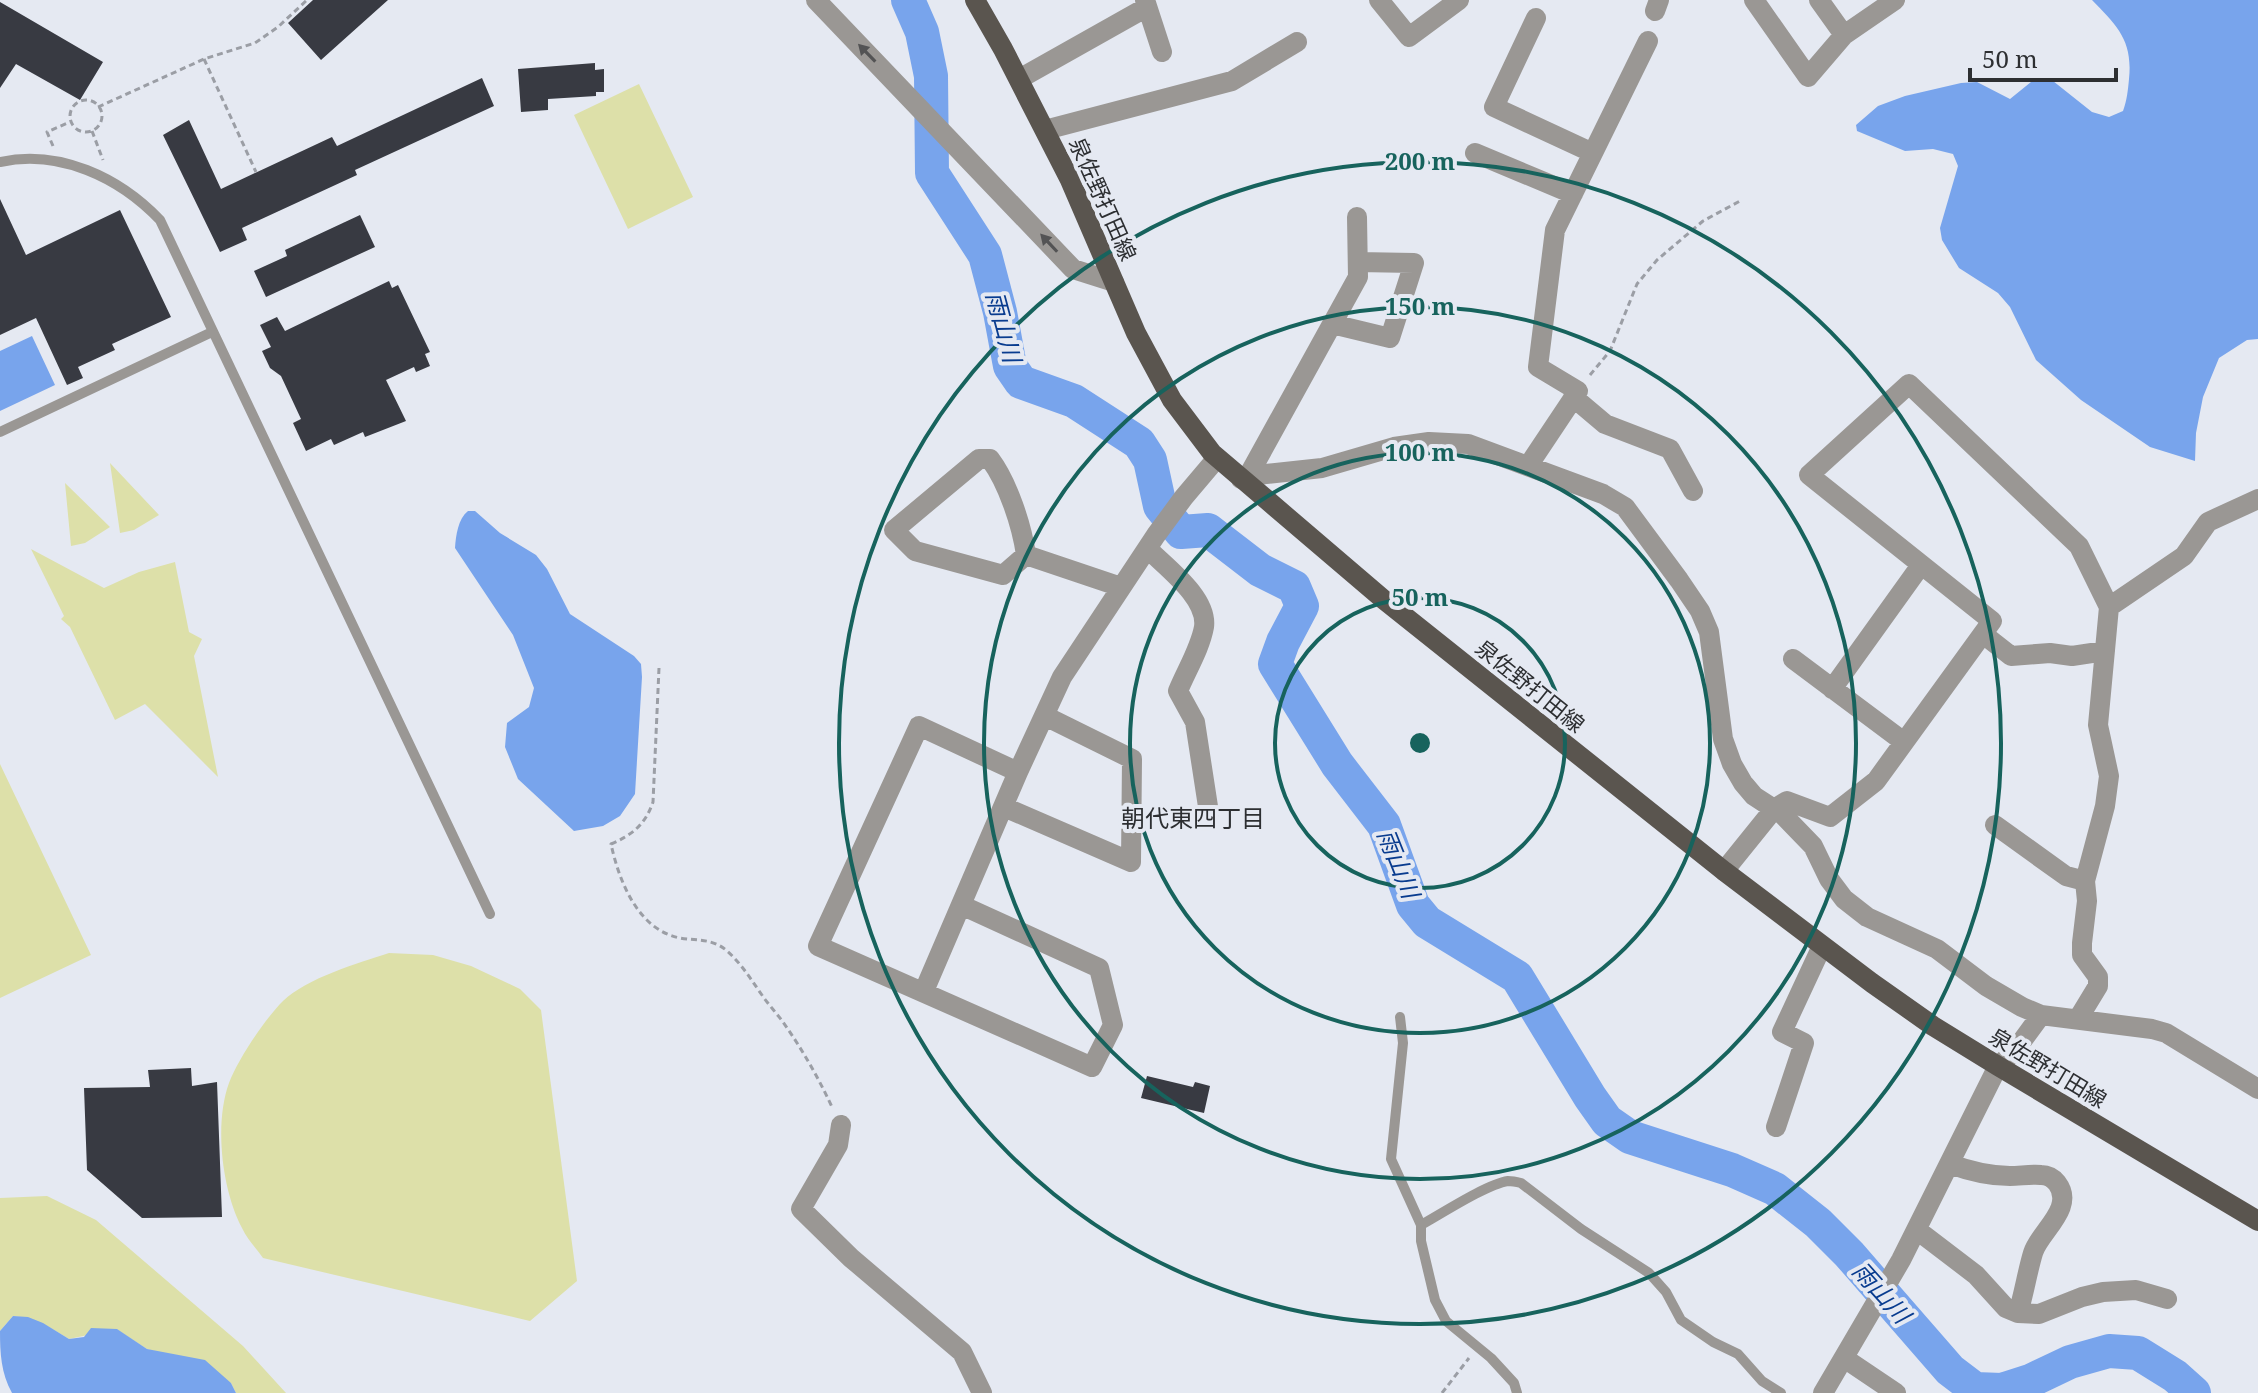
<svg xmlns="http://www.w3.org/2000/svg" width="2258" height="1393" viewBox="0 0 2258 1393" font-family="'Noto Serif','Noto Sans JP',serif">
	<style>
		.green { fill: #dde0a9 }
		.water { fill: #78a4ec }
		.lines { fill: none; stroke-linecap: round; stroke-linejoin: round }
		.river { stroke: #78a4ec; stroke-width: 34 }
		.building { fill: #383a42 }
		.path { stroke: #9b9ea5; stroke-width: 3; stroke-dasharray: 6 4; stroke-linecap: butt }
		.service { stroke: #9a9794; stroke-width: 10 }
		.minor { stroke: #9a9794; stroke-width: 20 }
		.primary { stroke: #5a554f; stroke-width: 20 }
		.oneway { fill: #535354 }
		.ring { fill: none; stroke: #17635d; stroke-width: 4 }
		.labels { text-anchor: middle; stroke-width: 8; stroke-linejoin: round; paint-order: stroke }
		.street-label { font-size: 22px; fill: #2d2f32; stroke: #e5e9f2 }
		.water-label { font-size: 24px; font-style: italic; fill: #093c8f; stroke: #e5e9f2 }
		.neighbourhood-label { font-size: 24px; fill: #2d2f32; stroke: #e5e9f2 }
		.centre { fill: #17635d; stroke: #e5e9f2; stroke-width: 4 }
		.ring-label { font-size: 24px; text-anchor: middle; font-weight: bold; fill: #17635d; stroke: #e5e9f2; stroke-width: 8; stroke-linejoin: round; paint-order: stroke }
	</style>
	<rect width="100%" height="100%" fill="#e5e9f2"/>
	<path class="green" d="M639 84 693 197 628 229 574 115Z
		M110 463 159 515 134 530 120 533Z
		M65 483 110 527 85 543 71 546Z
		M31 549 104 588 139 572 175 562 189 632 202 639 194 656 218 777 145 704 115 720 70 627 61 619 64 616Z
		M0 764 91 955 0 998Z
		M389 953 433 955 471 966 520 989 541 1010 577 1281 530 1321 263 1258C256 1248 247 1239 242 1228 222 1190 214 1124 229 1083 238 1059 265 1019 283 1001 307 978 358 963 389 953Z
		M47 1196 96 1220 243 1346 286 1393H236L231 1383 164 1354 147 1349 116 1329 69 1339C50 1327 35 1318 13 1316L0 1331V1198Z"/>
	<path class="water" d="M2092 0H2258V339L2247 340 2219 358 2203 397 2196 433 2195 461 2150 447 2081 400 2036 360 2010 307 1998 293 1959 268 1942 240 1940 228 1958 166 1953 154 1933 149 1905 151 1857 131 1856 125 1878 106 1905 96 1961 83 1977 82 2010 99 2031 82 2040 80 2053 81 2092 112 2109 117 2123 111C2127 100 2128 90 2129 79 2133 40 2117 26 2092 0Z
		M32 336 55 385 0 411V351Z
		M468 511H475L500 533 536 555 547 569 570 614 634 656 641 664 642 677 635 794 620 816 603 826 574 831 518 779 505 747 507 723 529 707 534 688 513 635 455 548C456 535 458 519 468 511Z
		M13 1316 28 1317 43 1323 69 1339 84 1337 91 1328 117 1329 147 1349 205 1360 231 1383 236 1393H12C1 1373 0 1353 0 1331Z"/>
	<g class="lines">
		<path class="river" d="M908 0 922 32 931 76 932 173 985 255 1000 312 1010 366 1021 382 1074 401 1139 443 1150 460 1160 506 1181 532 1208 530 1260 570 1294 587 1302 606 1283 642 1275 664 1337 764 1384 825 1413 905 1427 922 1517 977 1590 1097 1607 1121 1630 1137 1732 1170 1775 1189 1818 1223 1849 1254 1950 1370 1975 1389 2002 1390 2030 1381 2070 1362 2109 1351 2138 1353 2175 1376 2194 1393"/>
	</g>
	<path class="building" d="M313 0H388L321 60 288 23Z
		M0 2 103 62 80 100 16 64 0 88Z
		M595 63V70L604 69V92H596V96L548 99V110L521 112 518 69Z
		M482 78 494 106 355 170 357 175 242 228 247 240 220 252 163 135 189 120 221 189 332 137 337 146Z
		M0 199 26 255 120 210 171 317 112 344 115 350 78 367 83 378 67 385 36 318 0 335Z
		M360 215 375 247 266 297 254 271 287 256 285 250Z
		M389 281 392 288 398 285 430 352 425 354 430 366 416 372 414 367 386 380 406 421 365 437 363 432 334 445 331 439 306 451 293 423 301 419 281 376 270 368 262 351 271 347 260 325 277 317 285 331Z
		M191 1068 192 1086 217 1082 222 1217 142 1218 87 1170 84 1088 150 1087 148 1070Z
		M1147 1076 1193 1087 1195 1082 1210 1086 1204 1113 1141 1098Z"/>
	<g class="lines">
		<path class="path" d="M204 59 256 172
			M70 116a16 16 0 1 1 32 0a16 16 0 1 1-32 0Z
			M98 107 204 59 255 43 278 27 307 0
			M92 131 103 160
			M53 146 47 132 70 122
			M1590 375 1610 351 1637 284 1657 260 1703 221 1740 201
			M659 668 653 802C645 825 632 835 611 844 619 881 638 930 680 938 697 941 711 938 726 950 742 964 752 981 764 998 770 1006 777 1014 783 1022 802 1049 818 1077 832 1107
			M1442 1393 1469 1358"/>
		<path class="service" d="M0 162C59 149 119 177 160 220L490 914
			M0 432 212 332
			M1400 1017 1403 1043 1391 1159 1421 1225V1241L1435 1300 1446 1321 1491 1358 1514 1383 1517 1393
			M1421 1225C1441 1214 1487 1184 1508 1181 1512 1181 1517 1182 1521 1183L1581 1229 1649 1273 1666 1292 1681 1320 1713 1342 1738 1354 1762 1381 1781 1393"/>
		<path class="minor" d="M816 0 1073 269 1114 282
			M1145 0 1162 52
			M1379 0 1409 37 1459 0
			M1754 0 1808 77 1844 35 1895 0
			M1819 0 1844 35
			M1655 11 1659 0
			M1536 18 1494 107 1593 153
			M1019 79 1147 7
			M1045 130 1232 81 1297 42
			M1475 153 1573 194
			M1332 324 1390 338 1414 263 1358 262
			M1573 397 1605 424 1670 449 1693 491
			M1528 466 1578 391 1538 367 1555 230 1648 41
			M1247 478 1358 277 1357 217
			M1241 479 1266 474 1322 468 1394 447 1429 442 1468 444 1603 494 1625 507 1679 580 1700 611 1709 632 1723 739 1732 764 1743 783 1754 796 1783 815 1813 846 1829 879 1844 899 1867 917 1937 949 1986 986 2022 1007 2041 1015 2152 1029 2166 1033 2258 1089
			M1148 549C1167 568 1208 598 1204 627 1200 649 1186 671 1178 691L1195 722 1209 813
			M1026 555 1003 575 915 551 894 530 979 459H990C1008 483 1022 526 1026 555L1121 587
			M1983 634 2011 656 2050 653 2072 656 2105 651
			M1793 659 1904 742
			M1832 689 1921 565
			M1004 807 1131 862 1132 759 1045 716
			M1995 825 2066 876 2085 881
			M1724 871 1774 809 1787 801 1830 817 1876 781 1992 621 1809 475 1909 384 2079 546 2109 607
			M961 905 1099 968 1113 1025 1092 1067 818 946 919 726 1018 772
			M924 991 1018 772 1062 677 1156 535 1184 497 1217 458
			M2078 1019 2098 986V977L2082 955V943L2087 901 2085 881 2105 806 2109 776 2098 725 2109 607 2184 556 2208 522 2258 499
			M841 1125 838 1145 801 1209 851 1258 962 1352 982 1393
			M1776 1127 1804 1043 1782 1032 1822 946
			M1950 1164C1969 1171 1989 1176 2010 1176 2020 1176 2031 1174 2041 1175 2047 1175 2053 1178 2057 1183 2076 1208 2039 1232 2033 1253 2027 1273 2024 1294 2018 1313
			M1917 1230 1976 1275 2006 1308 2018 1313 2039 1314 2082 1297 2103 1292 2136 1290 2167 1299
			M1844 1358 1896 1393
			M1823 1393 1901 1260 1998 1066 2014 1052 2041 1015"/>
		<path class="primary" d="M975 0 1003 49 1070 180 1136 333 1172 400 1212 453 1383 599 1724 871 1872 983 1933 1026 1998 1066 2258 1221"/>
	</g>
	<defs><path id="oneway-solid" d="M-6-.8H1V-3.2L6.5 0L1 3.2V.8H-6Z" transform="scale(2)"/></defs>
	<g class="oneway">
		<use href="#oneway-solid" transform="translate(867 53) rotate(-134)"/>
		<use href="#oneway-solid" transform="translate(1049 243) rotate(-133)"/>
	</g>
	<g class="ring">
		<circle cx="1420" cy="743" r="145"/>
		<circle cx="1420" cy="743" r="290"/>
		<circle cx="1420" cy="743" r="436"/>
		<circle cx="1420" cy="743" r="581"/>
	</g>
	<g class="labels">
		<g class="street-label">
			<text transform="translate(1103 199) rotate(66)" y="8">泉佐野打田線</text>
			<text transform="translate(1530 686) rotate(39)" y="8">泉佐野打田線</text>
			<text transform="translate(2048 1068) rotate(31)" y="8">泉佐野打田線</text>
		</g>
		<g class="water-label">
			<text transform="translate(1003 327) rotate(75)" y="8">雨山川</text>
			<text transform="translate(1398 864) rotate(68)" y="8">雨山川</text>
			<text transform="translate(1881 1293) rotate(48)" y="8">雨山川</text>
		</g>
		<g class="neighbourhood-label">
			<text x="1193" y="827">朝代東四丁目</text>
		</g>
	</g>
	<circle cx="1420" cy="743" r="12" class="centre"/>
	<g class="ring-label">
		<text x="1420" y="170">200 m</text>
		<text x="1420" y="315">150 m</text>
		<text x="1420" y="461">100 m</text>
		<text x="1420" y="606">50 m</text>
	</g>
	<path d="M1970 68v12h146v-12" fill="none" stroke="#2d2f32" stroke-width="4"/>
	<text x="1982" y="68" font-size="24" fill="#2d2f32" stroke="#e5e9f2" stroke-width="6" paint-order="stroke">50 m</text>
</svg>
